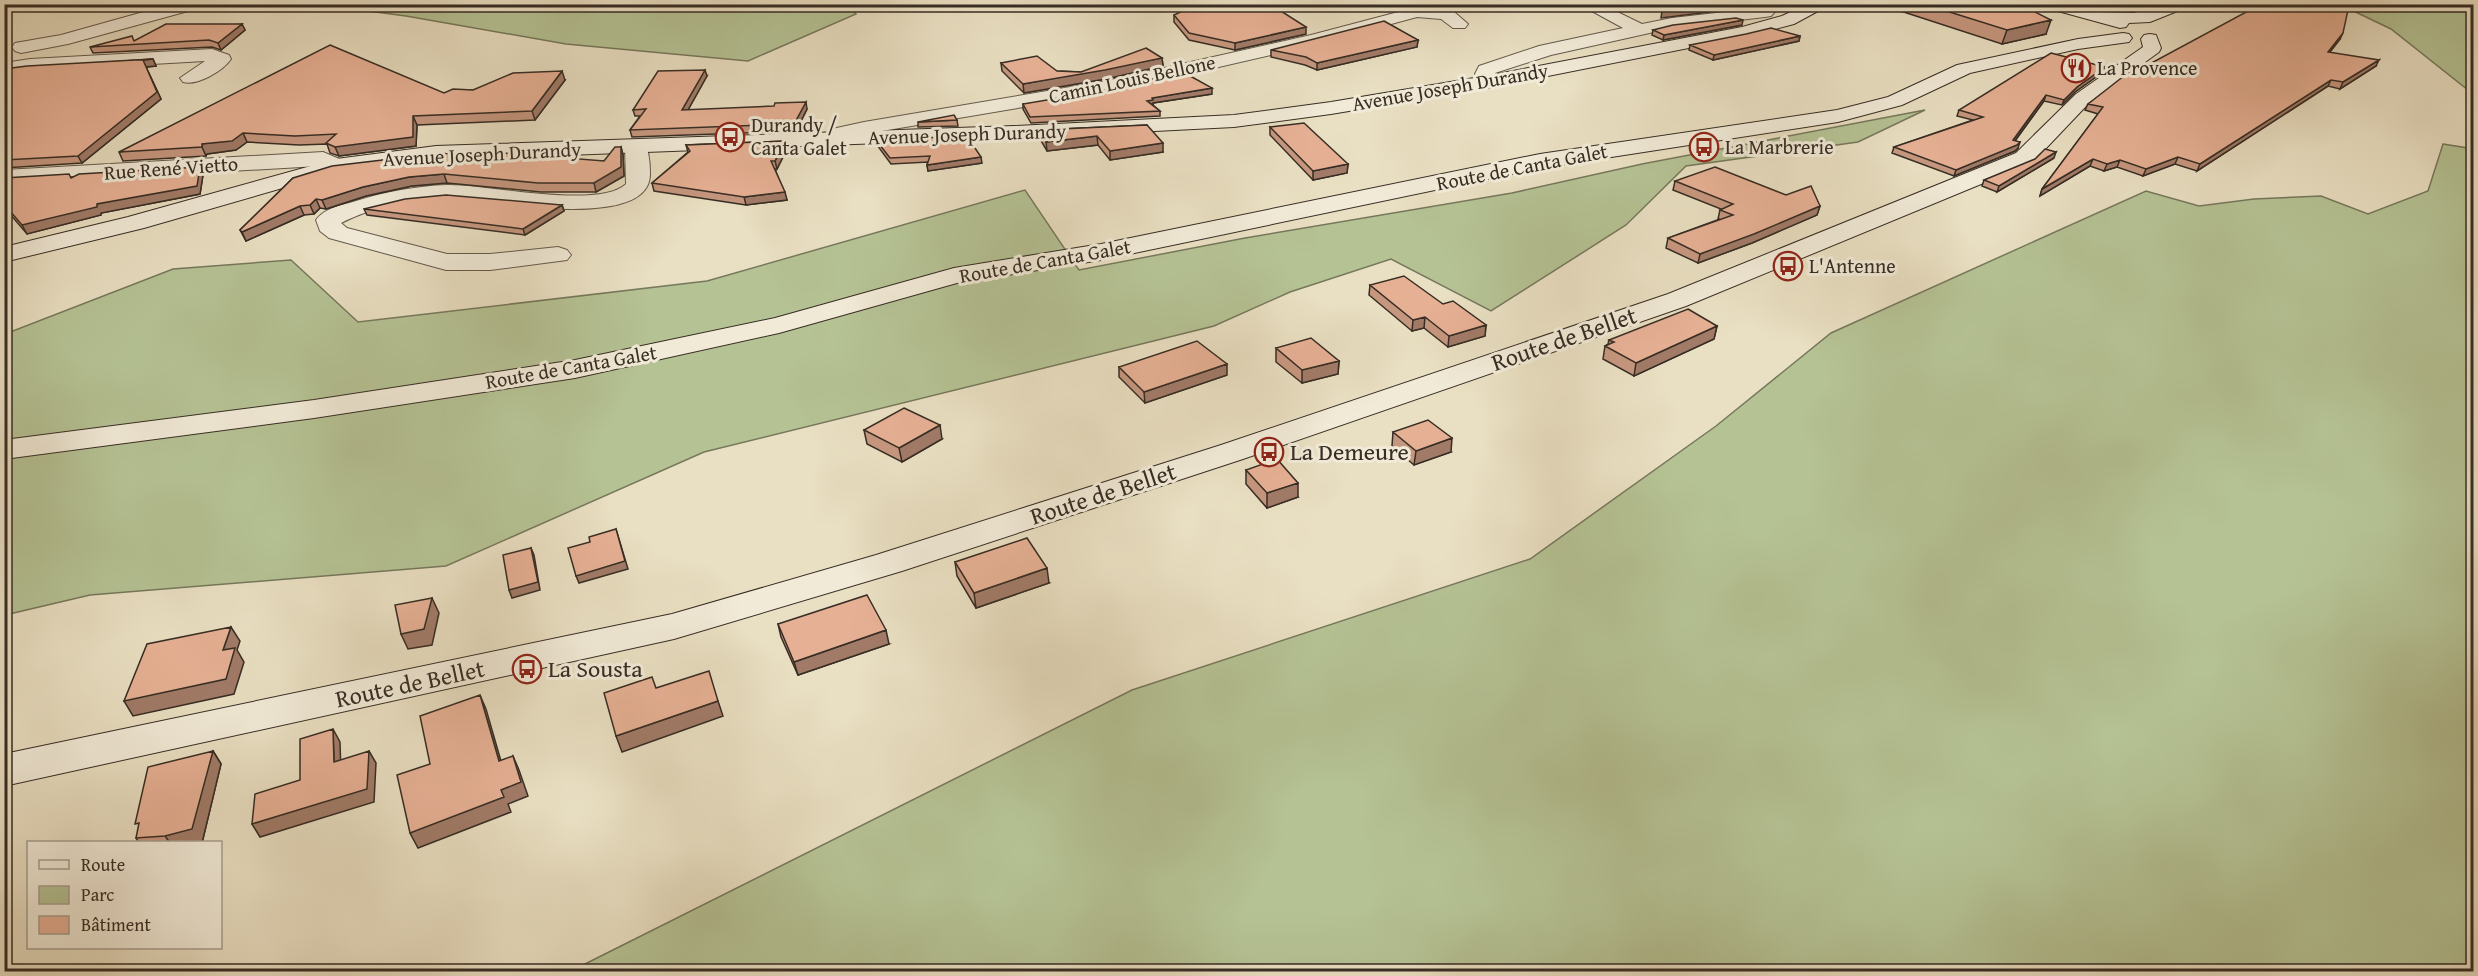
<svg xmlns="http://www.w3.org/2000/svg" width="2478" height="976" viewBox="0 0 2478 976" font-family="'Gentium Book Plus',serif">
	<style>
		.green { fill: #b5c294; stroke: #76785c; stroke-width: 1.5 }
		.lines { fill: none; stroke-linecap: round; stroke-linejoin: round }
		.street-casing { stroke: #645a4c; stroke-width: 2 }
		.secondary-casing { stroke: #372d24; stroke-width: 2 }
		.street { fill: #f1ead7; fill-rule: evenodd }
		.secondary { fill: #f1ead7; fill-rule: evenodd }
		.wall { fill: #c6977f; stroke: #372d24; stroke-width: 1.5 }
		.shaded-wall { fill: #a17b68; stroke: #372d24; stroke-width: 1.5 }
		.building { fill: #e6b094; stroke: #372d24; stroke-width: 1.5 }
		.labels { text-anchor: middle; stroke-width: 6; stroke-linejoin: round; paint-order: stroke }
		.far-poi-label { font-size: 20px; fill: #372d24; stroke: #f1ead7; text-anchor: start }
		.far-street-label { font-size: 20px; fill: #372d24; stroke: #f1ead7 }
		.street-label { font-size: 24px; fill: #372d24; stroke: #f1ead7 }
		.poi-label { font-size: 24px; fill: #372d24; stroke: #f1ead7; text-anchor: start }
	</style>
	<rect width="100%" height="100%" fill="#e9dfc2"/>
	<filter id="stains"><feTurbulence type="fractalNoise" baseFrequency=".00333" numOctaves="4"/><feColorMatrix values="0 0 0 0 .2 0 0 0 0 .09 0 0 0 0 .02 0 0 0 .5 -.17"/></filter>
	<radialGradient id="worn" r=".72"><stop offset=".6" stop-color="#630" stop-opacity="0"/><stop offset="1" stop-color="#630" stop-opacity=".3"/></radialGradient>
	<path class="green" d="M847 4 856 14 748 61 566 44 406 16 337 7 45 5Z
		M2341 5H2473V94L2391 29Z
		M1925 110 1858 142 1686 166 1626 225 1491 311 1391 259 1290 292 1214 326 704 452 446 566 90 595 5 615V334L173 269 291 260 358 322 707 281 1025 190 1079 270 1245 238 1512 193 1642 164Z
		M2443 144 2474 149 2473 971H571L1132 690 1530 559 1716 426 1831 333 2146 191 2199 206 2254 199 2321 196 2368 214 2428 191Z"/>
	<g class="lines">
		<g class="street-casing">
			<path id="street" d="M172 4H201L199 8 68 44 21 53 15 51 12 47 15 43 61 35Z
				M1395 4H1416L1420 7 1452 10 1468 24 1465 28H1453L1441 19 1417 17 1314 45 1106 93 864 134 831 145 823 144 820 139 832 129 864 122 1106 81 1311 35 1402 11Z
				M1579 4H1601L1642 24 1672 18 1760 8 1763 4H1782L1771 16 1765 17 1672 28 1551 55 1495 73 1502 81 1499 85C1487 88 1482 83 1475 74L1479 66 1539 46 1623 28Z
				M2123 4C2137 4 2153 2 2163 14L2160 18H2148L2125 8Z
				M212 49 229 55 231 59C223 71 197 86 183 82L180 78 205 61 30 71 4 75V63L30 59Z
				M636 140 644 142C649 150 650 164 650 173 652 234 484 199 448 199 413 199 372 207 341 223L347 228 447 254H490L558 247 567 250 571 255 567 260 490 270H446L329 238 320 231 316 220C324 208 343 205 356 201 385 192 416 186 447 185 486 184 599 210 626 184L625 147 628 142Z
				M323 152 344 161 347 166 344 171 336 173 319 166 4 184V170Z"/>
		</g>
		<g class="secondary-casing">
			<path id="secondary" d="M1808 4H1831L1794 24 1744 37 1492 87 1331 114 1234 127 1014 138 436 160 338 172 144 228 4 262V247L128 217 336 159 436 146 1014 126 1234 115 1331 102 1492 75 1742 27 1782 16Z
				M2045 4H2074L2100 12 2142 13 2163 4H2187L2185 8 2150 22 2129 23 2126 27 2120 28 2047 8Z
				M2123 33 2129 34 2132 38 2129 42 2078 49 1970 73 1902 105 1838 122 1540 168 1101 260 957 283 779 333 575 378 314 418 4 459V440L314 400 575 360 775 318 954 268 1101 244 1540 154 1837 110 1888 97 1957 65 2078 39Z
				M2150 34 2156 35 2161 48 2159 52 2090 102 2032 163 1686 306 1243 459 902 571 674 639 4 786V754L672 614 876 555 1221 445 1668 294 2016 153 2076 94 2143 47 2141 39 2144 35Z"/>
		</g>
		<use href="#street" class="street"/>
		<use href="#secondary" class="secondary"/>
	</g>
	<path class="wall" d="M1879 4H2019L2046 34 2002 44Z
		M1174 15 1306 34 1235 50 1189 40 1174 22Z
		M242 24 245 30 221 50 212 47 93 53 90 47 134 41Z
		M1742 25 1663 40 1652 35 1653 30Z
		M1800 36 1799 41 1713 60 1689 50 1690 45Z
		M2340 39 2330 52 2376 66 2340 89 2328 86 2197 171 2175 164 2143 176 2117 167 2104 171 2090 166 2040 196 2042 189 2098 114 2085 110 2088 104 2133 73Z
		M1418 40 1417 47 1317 70 1305 65 1271 57V50Z
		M1162 58 1163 66 1106 79 1024 93 1002 71 1001 63 1057 71 1081 72Z
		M153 59 156 66 146 67 161 99 82 163 4 168V69Z
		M2103 72 2075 92 2062 105 2044 101 2015 141 2018 148 2015 151 1954 176 1892 153 1894 147 1973 120 1957 116 1959 110Z
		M707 76 688 110 807 109 796 131 632 137 630 130 640 116H635L633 110Z
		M565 80 535 120 417 125 416 146 339 156 330 153 327 144 299 145 247 142 236 150 207 154 206 156 123 161 119 152 444 93Z
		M1212 94 1153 103V105L1160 111V116L1031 123 1023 109V104Z
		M957 120 958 126 918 127V122Z
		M1147 125 1163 152 1110 160 1098 145 1047 151 1040 139 1039 130Z
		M1270 127 1348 164 1347 173 1313 180 1270 135Z
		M876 140 982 163 928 171 927 165 928 162 891 164 877 145Z
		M785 141 787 149 777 169H775L787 200 746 205 654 191 652 183 688 152 686 145Z
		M621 147 623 155 624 176 596 192H541L447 183 412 186 366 196 326 209 320 208 314 214 304 215 246 241 240 230 293 178 604 161Z
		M2054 158 1997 192 1982 186 1984 180Z
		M203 175 200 194 101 213V215L27 234 4 207V178Z
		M1675 181 1786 195 1820 206 1817 215 1752 243 1698 263 1666 248 1668 238 1720 219H1718L1720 210 1721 209 1673 190Z
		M562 205 564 211 525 235 367 215 364 209Z
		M1370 285 1443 304 1486 325 1485 336 1448 347 1424 328 1412 331 1369 295Z
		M1717 326 1714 339 1634 376 1603 359 1605 346 1608 344 1609 340Z
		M1276 348 1339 361 1338 374 1302 383 1276 362Z
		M1119 367 1227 375 1145 403 1119 377Z
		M864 430 942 439 902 462 867 444Z
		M1393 432 1451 452 1414 465 1392 446Z
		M1246 470 1298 497 1267 508 1246 484Z
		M955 562 1049 583 976 608 957 576Z
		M778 624 889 644 798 675 781 637Z
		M213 751 221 764 202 843H139L136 838Z"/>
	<path class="shaded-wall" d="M1713 4H1760L1759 6 1661 18 1662 11Z
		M1743 20 1742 25 1663 40 1664 35Z
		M2051 20 2046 34 2002 44 2007 30Z
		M242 24 245 30 221 50 218 43Z
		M1306 27V34L1235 50V43Z
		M2343 33 2340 39 2325 58 2328 52Z
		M1800 36 1799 41 1713 60 1714 55Z
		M1418 40 1417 47 1317 70V63Z
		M1162 58 1163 66 1106 79 1024 93 1023 84Z
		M153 59 156 66 146 67 161 99 82 163 78 156 143 60Z
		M2379 60 2376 66 2340 89 2343 82Z
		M2105 67 2103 72 2075 92 2062 105 2064 100 2077 87Z
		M705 70 707 76 684 117 682 110Z
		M562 71 565 80 535 120 532 111Z
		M2331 80 2328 86 2197 171 2200 164Z
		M1212 88V94L1153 103V105L1147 101 1152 98Z
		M2046 95 2044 101 2011 146 2013 140Z
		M806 102 807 109 796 131 794 124Z
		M413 116 417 125 416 146 339 156 335 147Z
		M243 133 247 142 236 150 207 154 206 156 202 147V144Z
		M1097 136 1098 145 1047 151 1046 142Z
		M785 141 787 149 777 169 775 161Z
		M2020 142 2018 148 2015 151 1954 176 1956 170Z
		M1163 143V152L1110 160V151Z
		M621 147 623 155 624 176 596 192 594 183Z
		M2056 152 2054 158 1997 192 1999 186Z
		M981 157 982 163 928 171 927 165Z
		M2178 157 2175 164 2143 176 2146 169Z
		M2093 159 2090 166 2040 196 2042 189Z
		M2120 160 2117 167 2104 171 2107 164Z
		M1348 164 1347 173 1313 180V171Z
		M200 167 203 175 200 194 101 213V215L27 234 22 225 97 204Z
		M444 174 447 183 412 186 366 196 326 209 322 200 363 187 409 177Z
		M785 192 787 200 746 205 744 197Z
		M316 199 320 208 314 214 310 205Z
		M562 205 564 211 525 235 523 229Z
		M300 206 304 215 246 241 242 232Z
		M1820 206 1817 215 1752 243 1698 263 1700 254Z
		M1425 317 1424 328 1412 331 1413 320Z
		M1486 325 1485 336 1448 347 1449 336Z
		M1717 326 1714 339 1634 376 1636 363Z
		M1339 361 1338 374 1302 383V370Z
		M1227 364V375L1145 403 1144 392Z
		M940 425 942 439 902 462 899 448Z
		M1452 438 1451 452 1414 465 1416 451Z
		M1298 483V497L1267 508V493Z
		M616 529 628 569 579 583 576 576Z
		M531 548 534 555 540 590 512 598 509 590Z
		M1047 568 1049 583 976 608 974 593Z
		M432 598 439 613 432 645 408 649 401 634Z
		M231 627 240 641 237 650 244 662 234 694 133 716 124 701 223 650Z
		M886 630 889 644 798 675 794 662Z
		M480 695 486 709 505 775 499 761Z
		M718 701 723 716 622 752 616 736Z
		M333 729 340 742 341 774 334 762Z
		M213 751 221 764 202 843H170L165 836Z
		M369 751 376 763 374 802 260 837 252 824Z
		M513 756 519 770 528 796 508 804 511 812 418 848 410 833 501 790Z"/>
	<path class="building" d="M1197 4H1270L1306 27 1235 43 1189 33 1174 15Z
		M1666 4H1713L1662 11Z
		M1924 4H2019L2051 20 2007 30Z
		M2261 4H2326L2348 10 2343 33 2328 52 2379 60 2343 82 2331 80 2200 164 2178 157 2146 169 2120 160 2107 164 2093 159 2042 189 2103 107 2088 104 2129 72 2133 73Z
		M1736 18 1743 20 1664 35 1653 30 1673 25Z
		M1384 21 1418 40 1317 63 1306 57 1271 50Z
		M166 24H242L218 43 209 40 90 47 132 36 134 41Z
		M1771 28 1800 36 1714 55 1690 45 1746 34Z
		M330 45 444 93 453 89 473 90 513 73 562 71 532 111 413 116V137L335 147 326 143 336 134 295 136 243 133 232 141 202 144V147L119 152Z
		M1146 48 1162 58 1105 70 1023 84 1001 63 1037 56 1057 71 1081 72Z
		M2051 53 2105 67 2077 87 2064 100 2046 95 2013 140 2020 142 2017 145 1956 170 1894 147 1983 117 1959 110Z
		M153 59 143 60 157 92 78 156 4 160V69L27 66Z
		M705 70 682 110 774 106 775 103 806 102 794 124 630 130 646 109 633 110 658 71Z
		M1183 72 1212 88 1152 98 1153 100 1147 101 1160 111 1030 117 1023 104 1106 90Z
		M954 115 957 120 918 122Z
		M1304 123 1348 164 1313 171 1270 127Z
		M1147 125 1163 143 1110 151 1097 136 1046 142 1039 130Z
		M967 136 981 157 927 165 930 156 890 158 876 140Z
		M785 141 775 161H771L785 192 744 197 652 183 690 151 686 145Z
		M615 147H621V167L594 183H538L444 174 409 177 363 187 322 200 316 199 310 205 300 206 242 232 240 230 293 178 332 166 433 154 491 152 604 161Z
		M2045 149 2056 152 1999 186 1984 180 2035 159Z
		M200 167 197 186 97 204V207L22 225 4 204V178L69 174 71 178 79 174Z
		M1715 167 1786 195 1811 186 1820 206 1754 234 1700 254 1668 238 1733 215 1720 210 1733 204 1675 181Z
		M446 195 562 205 523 229 364 209 405 199Z
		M1404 276 1443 304 1453 301 1486 325 1449 336 1425 317 1413 320 1370 285Z
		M1688 309 1717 326 1636 363 1605 346 1614 342 1609 340Z
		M1311 338 1339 361 1302 370 1276 348Z
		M1197 341 1227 364 1144 392 1119 367Z
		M904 408 940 425 899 448 864 430Z
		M1428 420 1452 438 1416 451 1393 432Z
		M1277 459 1298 483 1267 493 1246 470Z
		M616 529 625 561 576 576 568 548 590 542 589 537Z
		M1027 538 1047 568 974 593 955 562Z
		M531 548 538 582 509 590 503 555Z
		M867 595 886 630 794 662 778 624Z
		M432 598 424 629 401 634 395 605Z
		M231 627 223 650 235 648 226 679 124 701 147 644Z
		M709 671 718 701 616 736 604 693 652 677 656 688Z
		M480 695 499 761 513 756 521 782 501 790 504 797 410 833 397 775 430 764 420 716Z
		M333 729 334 762 369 751 367 789 252 824 255 794 300 780V739Z
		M213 751 192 829 165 836 136 838 139 823 135 824 148 767Z"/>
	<defs>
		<g id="restaurant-ring" transform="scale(1.5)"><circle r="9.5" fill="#f1ead7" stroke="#8f2418" stroke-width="1.5"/><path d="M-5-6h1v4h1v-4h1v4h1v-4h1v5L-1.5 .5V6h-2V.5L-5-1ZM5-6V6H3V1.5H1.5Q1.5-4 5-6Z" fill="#8f2418"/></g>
		<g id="bus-ring" transform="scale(1.5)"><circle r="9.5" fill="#f1ead7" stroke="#8f2418" stroke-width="1.5"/><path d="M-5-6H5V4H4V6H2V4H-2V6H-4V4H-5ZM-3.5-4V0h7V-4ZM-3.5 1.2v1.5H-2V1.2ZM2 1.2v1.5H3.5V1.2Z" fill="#8f2418"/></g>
	</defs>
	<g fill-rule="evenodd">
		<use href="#restaurant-ring" x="2076" y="68"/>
		<use href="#bus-ring" x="730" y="137"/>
		<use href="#bus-ring" x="1704" y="147"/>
		<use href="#bus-ring" x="1788" y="266"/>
		<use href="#bus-ring" x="1269" y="452"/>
		<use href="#bus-ring" x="527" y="669"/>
	</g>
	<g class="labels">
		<g class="far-poi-label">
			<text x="2097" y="75">La Provence</text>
			<text x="751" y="132">Durandy /<tspan x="751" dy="23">Canta Galet</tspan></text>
			<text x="1725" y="154">La Marbrerie</text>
			<text x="1809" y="273">L'Antenne</text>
		</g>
		<g class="far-street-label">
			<text transform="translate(1132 79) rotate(-12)" y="7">Camin Louis Bellone</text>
			<text transform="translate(1450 87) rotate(-10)" y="7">Avenue Joseph Durandy</text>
			<text transform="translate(967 134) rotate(-2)" y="7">Avenue Joseph Durandy</text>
			<text transform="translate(482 154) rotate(-3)" y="7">Avenue Joseph Durandy</text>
			<text transform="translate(1522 167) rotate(-11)" y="7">Route de Canta Galet</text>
			<text transform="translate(171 168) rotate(-4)" y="7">Rue René Vietto</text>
			<text transform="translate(1045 261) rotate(-10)" y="7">Route de Canta Galet</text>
			<text transform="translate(571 367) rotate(-10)" y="7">Route de Canta Galet</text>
		</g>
		<g class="street-label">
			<text transform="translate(1564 339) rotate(-19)" y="8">Route de Bellet</text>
			<text transform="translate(1103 494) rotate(-18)" y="8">Route de Bellet</text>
			<text transform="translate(410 684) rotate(-12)" y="8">Route de Bellet</text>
		</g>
		<g class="poi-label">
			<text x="1290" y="460">La Demeure</text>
			<text x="548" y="677">La Sousta</text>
		</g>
	</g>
	<rect width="2478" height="976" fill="none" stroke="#e9dfc2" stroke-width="24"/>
	<rect x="6" y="6" width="2466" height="964" fill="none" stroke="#372d24" stroke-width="3"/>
	<rect x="12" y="12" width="2454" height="952" fill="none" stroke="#372d24" stroke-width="1.5"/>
	<rect x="27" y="841" width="195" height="108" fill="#f1ead7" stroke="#a79e8f" stroke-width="1.5"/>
	<rect x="39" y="860" width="30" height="9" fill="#f1ead7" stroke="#a79e8f" stroke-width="1.5"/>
	<text x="81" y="871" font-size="18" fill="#372d24">Route</text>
	<rect x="39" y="886" width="30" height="18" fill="#b5c294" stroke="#a79e8f" stroke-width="1.5"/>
	<text x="81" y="901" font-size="18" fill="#372d24">Parc</text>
	<rect x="39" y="916" width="30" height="18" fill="#e6b094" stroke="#a79e8f" stroke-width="1.5"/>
	<text x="81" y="931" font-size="18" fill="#372d24">Bâtiment</text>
	<rect width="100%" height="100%" filter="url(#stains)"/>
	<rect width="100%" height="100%" fill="url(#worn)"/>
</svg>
